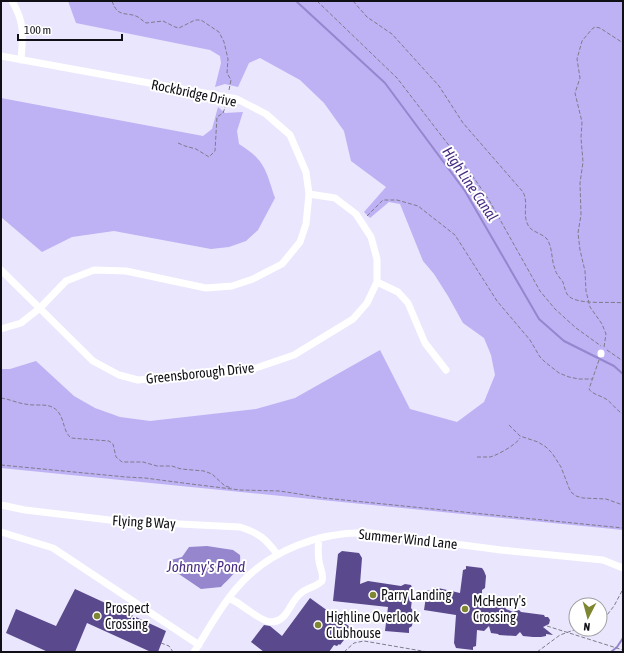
<svg xmlns="http://www.w3.org/2000/svg" width="624" height="653" viewBox="0 0 624 653" font-family="'Asap Condensed',sans-serif">
	<style>
		.green { fill: #beb1f4 }
		.water { fill: #9586ce }
		.lines { fill: none; stroke-linecap: round; stroke-linejoin: round }
		.stream { stroke: #9586ce; stroke-width: 2 }
		.building { fill: #5a498c }
		.path { stroke: #7e7c8b; stroke-width: 1; stroke-dasharray: 4 2; stroke-linecap: butt }
		.minor { stroke: #fff; stroke-width: 7 }
		.poi-dot { fill: #7f8631; stroke: #fff; stroke-width: 1.5 }
		.labels { text-anchor: middle; stroke-width: 4; stroke-linejoin: round; paint-order: stroke }
		.street-label { font-size: 14px; fill: #100f16; stroke: #fff }
		.poi-label { font-size: 14px; fill: #100f16; stroke: #fff; text-anchor: start }
		.water-label { font-size: 15px; font-style: italic; fill: #482d83; stroke: #fff }
	</style>
	<rect width="100%" height="100%" fill="#eae6fd"/>
	<path class="green" d="M68 1H623V530L1 468V369H10L36 361 74 396 95 408 120 417 150 421 256 409 295 398 380 350 410 409 457 422 484 402 495 375 491 355 484 338 463 323 448 296 434 274 423 261 400 204 389 202 370 218 364 212 386 187 351 161 344 131 324 103 300 80 260 58 249 63 238 87 225 84 215 87 221 63 220 56 210 50 76 23Z
		M1 98 203 136 212 129 218 107 225 113 243 112 237 131 239 144C265 160 266 171 275 198L258 230 246 241 229 247 211 249 114 231 72 237 42 252 1 217Z"/>
	<path class="water" d="M207 546 233 550 240 555C242 569 229 578 221 587L201 589 170 568 171 560 182 557 189 547Z"/>
	<g class="lines">
		<path class="stream" d="M296 1 385 83 465 191 539 319 564 341 614 366 623 374
			M611 652 617 647 623 638"/>
	</g>
	<path class="building" d="M342 551 359 553 362 558 360 584 368 581 401 586 405 584 411 585 413 590 411 608 414 612 412 626 409 628V633L385 631 388 607 333 601 338 554Z
		M466 566 482 568 484 571 486 576 485 588 482 590V597L481 599 480 607 493 608 495 606 505 607 506 609 513 612 519 610 521 612 544 615 545 617H548L550 620 549 624 543 627 553 635 546 634V636L541 637H533L523 636 520 632 516 636 499 635 498 634 491 633 489 626 484 631 477 630 476 646 473 647V650L456 648 454 643 456 615 424 610 427 590 431 591 434 587 460 593 463 570 466 569Z
		M75 589 166 631 158 652H151L87 623 75 652H48L6 633 16 609 56 626Z
		M310 598 350 627 349 629 351 631 340 645 339 644 337 646 334 645 329 652H264L251 642 264 625 270 626 282 636Z"/>
	<g class="lines">
		<path class="path" d="M112 1C118 19 127 11 138 17 141 19 143 21 146 23L163 21 175 27 179 28 195 20H201L219 32 224 42 228 59 227 73 231 80 229 90
			M317 1 397 78 474 178 489 200 540 291 555 309 576 328 601 346
			M353 1 367 17 392 34 439 86 463 123 523 192C529 203 522 214 528 225 531 232 542 233 547 239 553 248 551 260 555 269 556 274 560 278 563 282 564 286 565 290 567 294 574 306 611 301 623 303
			M178 143 185 146 196 149 209 157 215 151 217 117 223 113 226 105
			M367 216 383 200H397L418 206 455 235 497 301 530 340 540 357 545 362 559 373 569 377 579 379H592
			M604 347 606 334 602 324 590 307 586 291 585 271 580 250 578 233 581 215 580 183 583 162 581 138 582 122 575 93 580 78 577 59 582 41 592 29 595 27 600 28 623 43
			M607 350 623 361
			M599 360 589 389C593 395 600 395 606 399 612 403 616 410 623 414
			M1 398C9 399 17 403 25 404 37 407 51 401 59 413 65 422 63 431 71 438L109 441 113 444 116 457 122 462H143L157 466H172L181 469 204 471 212 474 225 486 232 488
			M509 425 520 436 538 442 546 447 552 453 561 467 569 488 571 492 576 496 583 498 606 499 623 505
			M477 457C481 457 486 457 490 457 498 455 517 444 520 438
			M1 465 126 477 145 478 191 484 240 490 280 491 324 498 623 528
			M600 624 614 606 623 589
			M547 626 623 650
			M161 643 169 646 173 652
			M344 652 354 643 364 641 428 652
			M537 652 560 635 574 630 589 629"/>
		<path class="minor" d="M12 1C25 23 23 35 21 60
			M1 56 237 99 266 114 290 135 306 172 309 194 306 224 300 242 282 264 253 279 232 286 206 288 126 271 94 270 66 281 40 308 21 323 1 329
			M1 270 93 361 119 375 138 380 250 370 294 355 353 319 367 303 377 282V259L371 237 356 214 335 198 309 194
			M377 282 398 292 408 303 425 343 446 370
			M601 354V353
			M1 505 25 510 118 521 240 527C259 533 266 539 277 554
			M1 532 53 548 199 645
			M229 598C235 601 240 604 245 608 256 615 271 630 284 616 290 610 293 599 301 593 307 588 316 587 322 581 324 573 320 569 319 561 318 554 318 546 319 538
			M194 652C207 632 219 609 235 590 268 550 320 531 371 533L501 550 603 560 623 568"/>
	</g>
	<g class="poi-dot">
		<circle cx="373" cy="595" r="4"/>
		<circle cx="465" cy="609" r="4"/>
		<circle cx="97" cy="616" r="4"/>
		<circle cx="318" cy="625" r="4"/>
	</g>
	<g class="labels">
		<g class="street-label">
			<text transform="translate(194 93) rotate(12)" y="5">Rockbridge Drive</text>
			<text transform="translate(200 373) rotate(-6)" y="5">Greensborough Drive</text>
			<text transform="translate(144 522) rotate(3)" y="5">Flying B Way</text>
			<text transform="translate(408 539) rotate(6)" y="5">Summer Wind Lane</text>
		</g>
		<g class="poi-label">
			<text x="381" y="600">Parry Landing</text>
			<text x="473" y="606">McHenry's<tspan x="473" dy="16">Crossing</tspan></text>
			<text x="105" y="613">Prospect<tspan x="105" dy="16">Crossing</tspan></text>
			<text x="326" y="622">Highline Overlook<tspan x="326" dy="16">Clubhouse</tspan></text>
		</g>
		<g class="water-label">
			<text transform="translate(470 184) rotate(56)" y="5">High Line Canal</text>
			<text x="206" y="572">Johnny's Pond</text>
		</g>
	</g>
	<rect width="624" height="653" fill="none" stroke="#100f16" stroke-width="4"/>
	<g transform="translate(588 617) rotate(186)"><circle r="19" fill="#ffffff" stroke="#9f9fa2"/>
	<path d="M0-3L7 15L0 10L-7 15Z" fill="#7f8631"/>
	<text y="-6" font-size="11" font-weight="bold" text-anchor="middle" fill="#100f16">N</text>
	</g>
	<path d="M18 34v6h104v-6" fill="none" stroke="#100f16" stroke-width="2"/>
	<text x="24" y="34" font-size="12" fill="#100f16" stroke="#ffffff" stroke-width="3" paint-order="stroke">100 m</text>
</svg>
